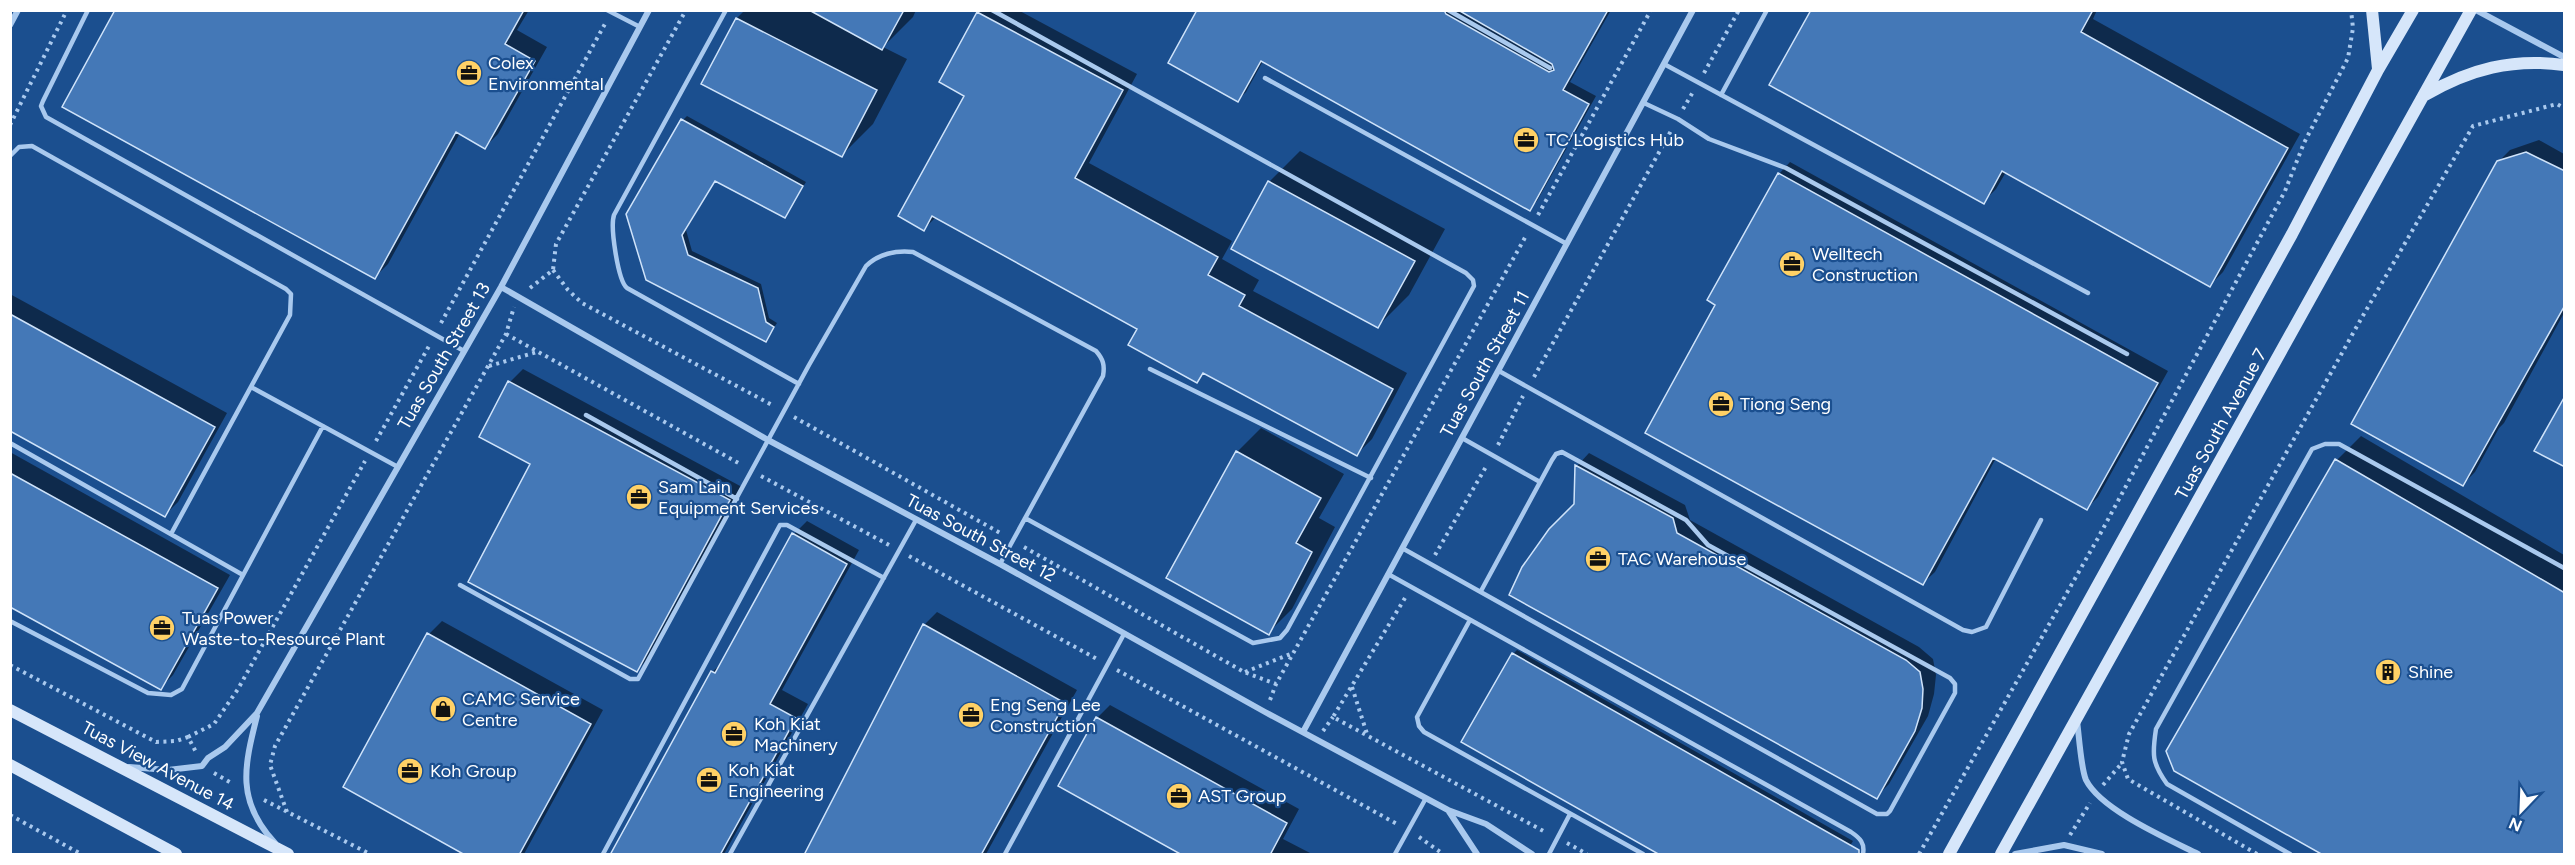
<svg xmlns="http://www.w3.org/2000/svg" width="2575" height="865" viewBox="0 0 2575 865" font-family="Figtree,sans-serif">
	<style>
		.shadow { fill: #0007 }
		.building { fill: #4478b7; stroke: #cfe3fa; stroke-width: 1.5 }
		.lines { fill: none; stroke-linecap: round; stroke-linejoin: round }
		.path { stroke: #a9c9ee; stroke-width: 4; stroke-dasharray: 3 4.5; stroke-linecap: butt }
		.lane { stroke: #a9c9ee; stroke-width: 4.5 }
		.street { stroke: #a9c9ee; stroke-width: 6 }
		.secondary { stroke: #d6e6fa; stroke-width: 12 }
		.labels { text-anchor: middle; stroke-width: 4.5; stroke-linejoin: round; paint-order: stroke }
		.poi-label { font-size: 18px; fill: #fff; stroke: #1b4f8f; text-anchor: start }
		.street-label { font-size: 18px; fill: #fff; stroke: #1b4f8f }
	</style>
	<rect width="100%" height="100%" fill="#1b4f8f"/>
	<path class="shadow" d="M117 10H529L517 30 547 47 498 134 485 147 460 133 388 264 375 277Z
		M745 10H916L913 17 883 47 907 59 873 124 842 155 703 83 737 18Z
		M980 10H1018L1137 74 1089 163 1232 241 1222 259 1259 280 1253 291 1407 373 1372 439 1357 454 1205 373 1197 381 1139 328 936 217 924 229 966 95 941 82Z
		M1198 10H1611L1570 82 1596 96 1537 201 1529 209 1263 61 1246 92 1238 100Z
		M1812 10H2097L2093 19 2300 134 2223 272 2210 285 2006 172 1996 189 1983 202Z
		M687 116 806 182 785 216 716 179 686 230 692 251 761 284 769 318 777 323 765 341 647 279 683 120Z
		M2539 140 2564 154V313L2504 423 2499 428 2475 472 2463 484 2498 162 2510 150Z
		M1300 151 1445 229 1409 295 1378 326 1269 182Z
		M1790 162 2168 371 2098 497 2087 508 1996 458 1935 572 1923 583 1779 174Z
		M10 294 227 413 178 502 165 515 10 429Z
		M523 369 742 487 650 657 637 670 510 382Z
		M1261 428 1344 474 1319 518 1335 527 1292 609 1268 633 1237 452Z
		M2361 436 2564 555V854L2337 460Z
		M10 452 230 575 173 675 160 688 10 605Z
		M1589 453 1685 505 1690 520 1919 647 1933 659 1936 675 1934 694 1928 716 1889 784 1876 797 1576 504 1577 466Z
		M807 521 859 550 782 690 808 704 724 854H612L712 672 723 662 794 534Z
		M937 612 1077 690 986 854H806L924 625Z
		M442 621 603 710 524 854H468L429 634Z
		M1517 650 1853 841 1845 854 1513 654Z
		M1110 705 1299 809 1283 839 1312 854H1185L1097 718Z"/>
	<path class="building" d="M115 10H524L505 44 535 61 485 149 456 132 375 279 62 107Z
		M809 10H904L882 50Z
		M1197 10H1444L1446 14 1549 72 1554 70 1552 64 1458 10H1608L1563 90 1589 104 1530 211 1261 61 1238 102 1168 63Z
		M1811 10H2093L2081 32 2288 148 2210 287 2002 171 1984 204 1769 85Z
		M977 12 1123 90 1075 178 1218 257 1208 275 1245 295 1239 306 1393 389 1357 456 1203 373 1197 383 1128 345 1137 329 932 216 924 231 898 216 964 96 939 82Z
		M736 18 877 90 842 157 701 84Z
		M681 119 803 186 785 218 715 181 682 235 688 255 758 288 766 322 774 327 766 342 646 280 626 214Z
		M2526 152 2565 171V305L2463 486 2351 424 2497 161Z
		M1778 173 2158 383 2087 510 1993 458 1923 585 1645 433 1715 305 1707 300Z
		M1268 181 1415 261 1378 328 1231 249Z
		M10 314 215 427 165 517 10 431Z
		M508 381 730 500 637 672 468 582 530 464 479 437Z
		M2565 396V467L2534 451Z
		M1236 451 1321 498 1296 543 1312 552 1269 635 1166 578Z
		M2335 459 2565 593V855H2323L2174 771 2166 751Z
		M1575 465 1673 518 1677 533 1906 660 1920 672 1923 689 1922 708 1915 731 1877 799 1509 595 1522 567 1549 529 1574 504Z
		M10 473 218 588 161 690 10 607Z
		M792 533 847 564 770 704 796 718 720 855H610L711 671 715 673Z
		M923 624 1065 703 981 855H804Z
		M427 633 591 724 519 855H465L343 787Z
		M1512 653 1859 850V855H1660L1461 742Z
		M1096 717 1287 823 1270 855H1182L1058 786Z"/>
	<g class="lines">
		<path class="path" d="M1704 73 1739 10
			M1683 109 1693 92
			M10 125 67 10
			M1538 215 1651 10
			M553 270 568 290 582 303 774 406
			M530 288 553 270 556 244 686 10
			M441 323 606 22
			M506 334 742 465
			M489 366 537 352
			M1534 377 1672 129
			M794 417 1002 534
			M376 441 429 346
			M1498 445 1523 396
			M761 476 889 545
			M1024 547 1244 672 1276 684
			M1435 555 1487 465
			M909 556 1097 659
			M1405 598 1333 717 1547 833
			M10 665 156 742 176 741 188 737 196 752
			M1117 670 1397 824
			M1245 672 1293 653
			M1352 687 1368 737
			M1270 700 1276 684 1527 234
			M1323 731 1333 717
			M188 737 214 724 238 689 365 461
			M214 773 233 784
			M2103 785 2122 763
			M264 800 370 854
			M287 812 270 765 275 746 506 334 514 307
			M10 815 81 854
			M2070 835 2090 803
			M1419 837 1443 854
			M1567 843 1587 854
			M1919 854 2098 538 2285 191 2304 143 2348 58 2353 28 2351 10
			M2257 854 2128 779 2122 762 2129 734 2361 319 2473 126 2557 104 2564 108"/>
		<path class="lane" d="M88 10 43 101 41 106 46 117 464 351
			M607 10 640 27
			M726 10 614 215C610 227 618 281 627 288L799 384
			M992 10 1466 273 1473 280 1474 286 1287 630 1280 638 1253 643 1025 518
			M1448 10 1550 68
			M1664 64 2088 293
			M1265 78 1567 244
			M1721 95 1767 10
			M1644 103 1678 119 1709 139 1786 168 2127 354
			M10 156 19 147 32 146 286 289 291 294 290 315 171 534
			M1150 369 1371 478
			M1499 371 1963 630 1972 632 1986 627 2041 520
			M251 387 398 467
			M586 415 737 499
			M1462 438 1540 482
			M10 443 243 575
			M1402 548 1877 814H1887L1890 811 1955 693V684L1950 678 1708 545 1686 520 1562 452 1556 454 1552 460 1481 591
			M1388 574 1851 832C1860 838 1865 843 1863 854
			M460 585 630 679H638L809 365 866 266C878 254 896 250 913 252L1096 351C1103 359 1105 365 1103 376L1000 564
			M1470 620 1417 717 1419 726 1424 732 1643 854
			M10 621 148 693 171 695 182 689 323 426
			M603 854 780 525H787L884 578
			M730 854 916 520
			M1005 854 1124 634
			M1395 854 1426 798
			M1549 854 1570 814
			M2290 854 2167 784C2152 763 2152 755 2156 729L2312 449 2325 444H2339L2564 568"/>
		<path class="street" d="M2476 10 2564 57
			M10 25 18 10
			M501 287 768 440 1000 564 1265 712 1448 810 1486 824 1532 854
			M257 716C244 767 236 801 275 843
			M2077 721C2079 735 2081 769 2086 780 2101 810 2168 839 2198 854
			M1303 732 1693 10
			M129 767 168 770 202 766 208 758 225 747 257 713 501 287 649 10
			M1448 810 1477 854
			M2015 854 2064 845 2102 854"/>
		<path class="secondary" d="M2372 10 2378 69
			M2425 95C2470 69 2512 58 2564 65
			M10 710 288 854
			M10 765 176 854
			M1949 854 2292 234 2378 70 2413 10
			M2001 854 2471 10"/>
	</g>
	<defs>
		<g id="office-disc" transform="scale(1.35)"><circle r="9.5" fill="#ffd166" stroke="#1b4f8f"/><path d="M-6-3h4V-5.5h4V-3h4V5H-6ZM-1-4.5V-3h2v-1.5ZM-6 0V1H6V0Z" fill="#111"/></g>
		<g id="building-disc" transform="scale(1.35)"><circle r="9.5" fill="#ffd166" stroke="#1b4f8f"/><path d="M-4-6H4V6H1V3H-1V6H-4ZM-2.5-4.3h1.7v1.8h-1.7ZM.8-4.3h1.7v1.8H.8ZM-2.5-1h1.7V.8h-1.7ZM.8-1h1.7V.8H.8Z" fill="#111"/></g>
		<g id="shop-disc" transform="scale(1.35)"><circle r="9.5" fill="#ffd166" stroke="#1b4f8f"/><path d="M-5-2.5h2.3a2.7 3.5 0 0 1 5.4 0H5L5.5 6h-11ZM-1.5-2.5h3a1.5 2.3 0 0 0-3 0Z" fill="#111"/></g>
	</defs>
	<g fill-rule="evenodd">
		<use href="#office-disc" x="469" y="73"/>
		<use href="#office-disc" x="1526" y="140"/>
		<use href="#office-disc" x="1792" y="264"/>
		<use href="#office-disc" x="1721" y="404"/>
		<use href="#office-disc" x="639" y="497"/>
		<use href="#office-disc" x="1598" y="559"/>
		<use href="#office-disc" x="162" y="628"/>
		<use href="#building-disc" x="2388" y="672"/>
		<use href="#shop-disc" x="443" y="709"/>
		<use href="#office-disc" x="971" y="715"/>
		<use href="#office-disc" x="734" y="734"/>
		<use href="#office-disc" x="410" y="771"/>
		<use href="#office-disc" x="709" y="780"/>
		<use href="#office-disc" x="1179" y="796"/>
	</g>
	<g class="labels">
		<g class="poi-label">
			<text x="488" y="69">Colex<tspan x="488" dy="21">Environmental</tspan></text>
			<text x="1546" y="146">TC Logistics Hub</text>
			<text x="1812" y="260">Welltech<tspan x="1812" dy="21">Construction</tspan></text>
			<text x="1740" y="410">Tiong Seng</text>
			<text x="658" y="493">Sam Lain<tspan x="658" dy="21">Equipment Services</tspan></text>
			<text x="1618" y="565">TAC Warehouse</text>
			<text x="182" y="624">Tuas Power<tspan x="182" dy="21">Waste-to-Resource Plant</tspan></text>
			<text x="2408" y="678">Shine</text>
			<text x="462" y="705">CAMC Service<tspan x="462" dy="21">Centre</tspan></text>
			<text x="990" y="711">Eng Seng Lee<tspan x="990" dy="21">Construction</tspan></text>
			<text x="754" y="730">Koh Kiat<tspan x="754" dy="21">Machinery</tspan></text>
			<text x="728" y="776">Koh Kiat<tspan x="728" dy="21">Engineering</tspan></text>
			<text x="430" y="777">Koh Group</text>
			<text x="1198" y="802">AST Group</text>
		</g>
		<g class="street-label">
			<text transform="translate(444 356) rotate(-60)" y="6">Tuas South Street 13</text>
			<text transform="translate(1485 364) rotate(-61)" y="6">Tuas South Street 11</text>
			<text transform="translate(2221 424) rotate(-61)" y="6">Tuas South Avenue 7</text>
			<text transform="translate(981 538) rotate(28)" y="6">Tuas South Street 12</text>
			<text transform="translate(158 766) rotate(28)" y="6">Tuas View Avenue 14</text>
		</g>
	</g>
	<rect width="2575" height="865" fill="none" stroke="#ffffff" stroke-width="24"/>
	<g transform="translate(2521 811) rotate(203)" stroke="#1b4f8f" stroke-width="4.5" paint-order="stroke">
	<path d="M0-4.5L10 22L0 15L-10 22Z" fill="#ffffff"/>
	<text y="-9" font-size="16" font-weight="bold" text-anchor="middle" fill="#ffffff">N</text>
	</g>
</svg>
